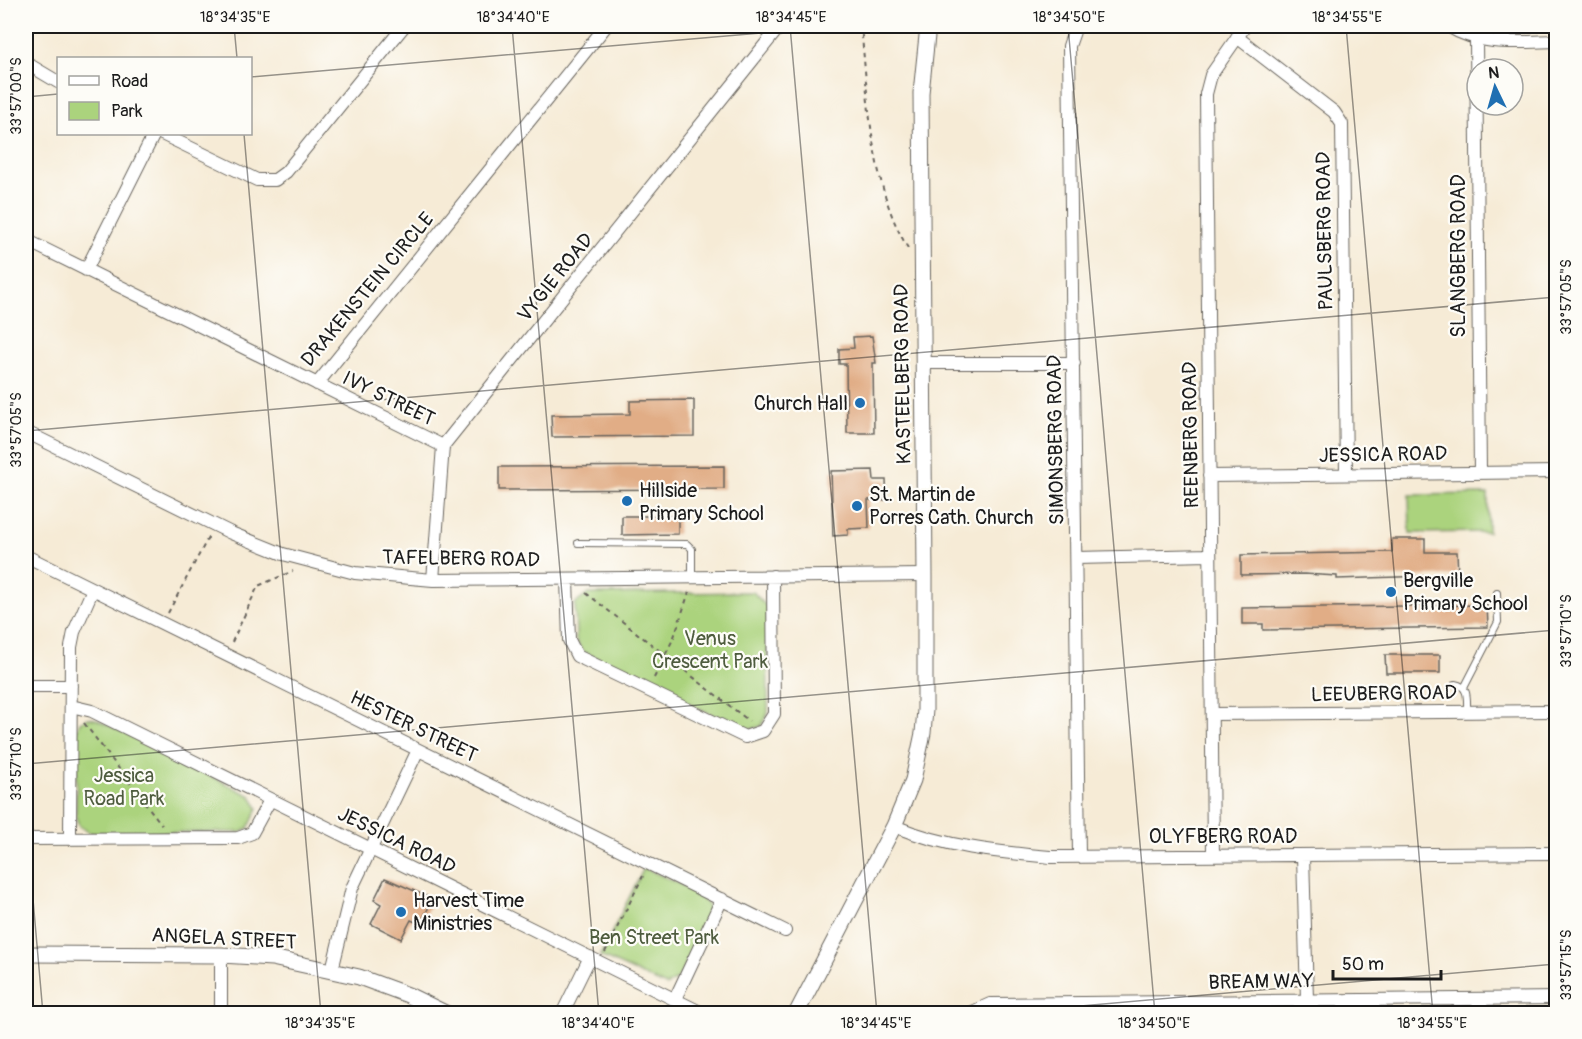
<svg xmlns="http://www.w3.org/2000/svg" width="1582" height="1039" viewBox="0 0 1582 1039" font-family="Pangolin,sans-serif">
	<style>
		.green { fill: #abd37d; stroke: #64784c; stroke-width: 1.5 }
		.building { fill: #e1ad86 }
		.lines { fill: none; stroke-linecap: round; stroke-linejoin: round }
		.service-casing { stroke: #68645d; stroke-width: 8 }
		.minor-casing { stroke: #68645d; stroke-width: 14 }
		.tertiary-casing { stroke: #68645d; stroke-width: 17 }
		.path { stroke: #68645d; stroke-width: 2; stroke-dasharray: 4.5 4.5; stroke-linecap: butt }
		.service { stroke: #fff; stroke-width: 6 }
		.minor { stroke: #fff; stroke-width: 12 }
		.tertiary { stroke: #fff; stroke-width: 15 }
		.ticks { fill: none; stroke: #1c1c1c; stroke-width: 1.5; stroke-opacity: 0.45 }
		.poi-dot { fill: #1f6fb2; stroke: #fdfcf7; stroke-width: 2 }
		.labels { text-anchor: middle; stroke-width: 4.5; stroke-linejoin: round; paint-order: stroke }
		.street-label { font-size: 20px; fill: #1c1c1c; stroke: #fdfcf7 }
		.poi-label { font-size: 20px; fill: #1c1c1c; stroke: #fdfcf7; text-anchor: start }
		.park-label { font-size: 20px; fill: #4e5c3e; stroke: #fdfcf7 }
		.neatline { fill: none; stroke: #1c1c1c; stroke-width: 2 }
		.ticks-label { font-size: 15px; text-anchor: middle; fill: #1c1c1c }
	</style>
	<rect width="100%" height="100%" fill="#fdfcf7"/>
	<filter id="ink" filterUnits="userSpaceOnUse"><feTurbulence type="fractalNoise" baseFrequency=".0167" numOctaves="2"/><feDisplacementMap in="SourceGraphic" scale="12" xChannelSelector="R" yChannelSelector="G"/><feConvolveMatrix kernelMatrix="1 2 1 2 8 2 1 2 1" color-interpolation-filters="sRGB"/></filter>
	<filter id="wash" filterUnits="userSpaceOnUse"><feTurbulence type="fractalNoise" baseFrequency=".008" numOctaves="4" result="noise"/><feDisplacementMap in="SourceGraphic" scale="24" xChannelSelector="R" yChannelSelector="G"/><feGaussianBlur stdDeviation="1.35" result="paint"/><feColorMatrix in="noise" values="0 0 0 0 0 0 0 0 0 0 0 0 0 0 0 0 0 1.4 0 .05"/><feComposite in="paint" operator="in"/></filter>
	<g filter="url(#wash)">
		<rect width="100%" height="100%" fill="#f6ebd6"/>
		<path class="green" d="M1488 494V532L1410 533 1409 495Z
			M753 592 767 607 768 713 761 726 746 731 582 651 576 640 575 604 588 594Z
			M88 718 96 719 251 796 258 808 248 829 241 832 90 833 79 826 76 817 77 730 80 722Z
			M644 868C662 877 712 893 709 914L679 978 666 986 600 956Z"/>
		<g id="blocks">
			<path class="building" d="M872 336 876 363H873L874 433H847L846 364H839V349L854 348 853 337Z
				M694 400V436L552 437 551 415 630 414V401Z
				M724 466V489L499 490V467Z
				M873 470 874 480H886L887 500H868L869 528 848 529V535L833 536 831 471Z
				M622 516H678V534L622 535Z
				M1392 539H1425V552H1457L1458 575 1337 579V576L1304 574 1241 575V555L1392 552Z
				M1487 605 1488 627 1263 630V624H1242V608Z
				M1385 655H1440V673H1386Z
				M385 878 433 899 420 924 411 920 401 939 371 924 381 904 374 900Z"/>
		</g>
	</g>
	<g filter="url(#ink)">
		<use href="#blocks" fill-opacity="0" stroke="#68645d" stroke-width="1.5"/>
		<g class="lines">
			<g class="service-casing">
				<path id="service" d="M578 543 687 544 692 549V578
					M1455 684C1469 686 1467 699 1467 711
					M1464 688 1498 622 1497 593"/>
			</g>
			<g class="minor-casing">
				<path id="minor" d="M1076 26 1069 46 1079 856
					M1448 26C1481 47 1519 42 1556 41
					M1237 37 1334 112 1342 124 1346 474
					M1476 39 1480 473
					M26 63 58 82
					M162 134 257 180H275L286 172 404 26
					M26 240 443 446
					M86 270 154 134
					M923 363H1074
					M317 384 606 26
					M26 432 231 533 283 554 355 573 433 580 925 575
					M1209 476 1556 472
					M26 556 785 931
					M1076 558 1210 555
					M567 579 569 640 577 656 745 737 763 731 774 714 773 576
					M433 580 443 446 780 26
					M26 686H71
					M71 706 92 711 704 1014
					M1212 714 1556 711
					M894 826C945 847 996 852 1050 857L1556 853
					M26 839 238 838 252 833 270 800
					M70 839 71 647 74 632 93 589
					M1213 855 1206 94 1211 75 1245 26
					M1303 855 1307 1000
					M221 955V1014
					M332 970 352 888 418 750
					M675 999 722 899
					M562 1014 590 957
					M968 1014 990 1004 1556 998"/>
			</g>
			<g class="tertiary-casing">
				<path id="tertiary" d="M26 954 221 955 272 958 359 977 408 995 447 1014
					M796 1014 894 826 913 780 923 733 925 710V575L921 93 928 26"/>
			</g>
			<path class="path" d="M861 26C868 95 870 187 908 248
				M586 593 749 721
				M168 613 209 536
				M232 642 258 586 293 571
				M654 678 674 637 689 592
				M84 723 162 825
				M605 952 643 876"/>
			<use href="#service" class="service"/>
			<use href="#minor" class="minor"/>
			<use href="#tertiary" class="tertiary"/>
		</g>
	</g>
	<path class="ticks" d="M234 26 237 58M512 26 599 1014M790 26 877 1014M1068 26 1155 1014M1346 26 1433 1014M250 77 842 26M26 97 58 94M244 134 321 1014M26 431 1556 297M26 764 1556 630M26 819 43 1014M990 1014 1556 964"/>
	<g class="poi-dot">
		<circle cx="860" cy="403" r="6"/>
		<circle cx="627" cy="501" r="6"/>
		<circle cx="857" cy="506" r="6"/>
		<circle cx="1391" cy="592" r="6"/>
		<circle cx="401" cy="912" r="6"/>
	</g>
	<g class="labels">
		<g class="street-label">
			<text transform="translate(1324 231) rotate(-91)" y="7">PAULSBERG ROAD</text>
			<text transform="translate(1458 256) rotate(-90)" y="7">SLANGBERG ROAD</text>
			<text transform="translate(555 277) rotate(-51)" y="7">VYGIE ROAD</text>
			<text transform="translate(367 289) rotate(-50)" y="7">DRAKENSTEIN CIRCLE</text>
			<text transform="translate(902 374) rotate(-91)" y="7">KASTEELBERG ROAD</text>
			<text transform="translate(389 398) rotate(26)" y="7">IVY STREET</text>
			<text transform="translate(1190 435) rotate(-91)" y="7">REENBERG ROAD</text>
			<text transform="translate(1055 440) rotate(-91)" y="7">SIMONSBERG ROAD</text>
			<text transform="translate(1383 454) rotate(-1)" y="7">JESSICA ROAD</text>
			<text transform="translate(461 558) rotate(1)" y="7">TAFELBERG ROAD</text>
			<text transform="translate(1384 693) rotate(-1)" y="7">LEEUBERG ROAD</text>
			<text transform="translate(414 726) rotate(26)" y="7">HESTER STREET</text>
			<text x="1223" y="843">OLYFBERG ROAD</text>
			<text transform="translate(397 840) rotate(26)" y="7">JESSICA ROAD</text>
			<text transform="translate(224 938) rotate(3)" y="7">ANGELA STREET</text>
			<text transform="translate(1261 981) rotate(-1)" y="7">BREAM WAY</text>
		</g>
		<g class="poi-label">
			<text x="848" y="410" text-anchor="end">Church Hall</text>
			<text x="639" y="497">Hillside<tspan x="639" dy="23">Primary School</tspan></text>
			<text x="869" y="501">St. Martin de<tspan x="869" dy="23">Porres Cath. Church</tspan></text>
			<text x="1403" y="587">Bergville<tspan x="1403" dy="23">Primary School</tspan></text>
			<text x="413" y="907">Harvest Time<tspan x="413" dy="23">Ministries</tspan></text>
		</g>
		<g class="park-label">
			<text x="710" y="645">Venus<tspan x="710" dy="23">Crescent Park</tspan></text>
			<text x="124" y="782">Jessica<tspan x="124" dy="23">Road Park</tspan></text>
			<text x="654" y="944">Ben Street Park</text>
		</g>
	</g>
	<rect width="1582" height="1039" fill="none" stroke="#fdfcf7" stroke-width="66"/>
	<rect x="57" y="57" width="195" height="78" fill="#fdfcf7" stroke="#a3a29f" stroke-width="1.5"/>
	<rect x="69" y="76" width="30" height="9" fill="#ffffff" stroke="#a3a29f" stroke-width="1.5"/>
	<text x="111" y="87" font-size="18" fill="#1c1c1c">Road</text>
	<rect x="69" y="102" width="30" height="18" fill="#abd37d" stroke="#a3a29f" stroke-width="1.5"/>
	<text x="111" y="117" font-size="18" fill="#1c1c1c">Park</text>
	<g transform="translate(1495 87) rotate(355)"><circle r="28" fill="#fdfcf7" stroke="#a3a29f" stroke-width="1.5"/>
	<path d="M0-4.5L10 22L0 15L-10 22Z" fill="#1f6fb2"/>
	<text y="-9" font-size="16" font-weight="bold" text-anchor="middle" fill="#1c1c1c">N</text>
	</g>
	<path d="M1333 970v9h108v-9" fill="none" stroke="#1c1c1c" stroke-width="3"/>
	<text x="1342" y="970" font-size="18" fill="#1c1c1c" stroke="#fdfcf7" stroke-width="4.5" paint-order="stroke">50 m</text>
	<rect x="33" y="33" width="1516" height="973" class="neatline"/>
	<g class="ticks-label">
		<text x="235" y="22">18°34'35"E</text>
		<text x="513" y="22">18°34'40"E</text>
		<text x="791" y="22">18°34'45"E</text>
		<text x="1069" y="22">18°34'50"E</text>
		<text x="1347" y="22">18°34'55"E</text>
		<text transform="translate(16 96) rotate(-90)" y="5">33°57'00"S</text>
		<text transform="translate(1566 297) rotate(-90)" y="5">33°57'05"S</text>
		<text transform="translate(16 430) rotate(-90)" y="5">33°57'05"S</text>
		<text transform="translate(1566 631) rotate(-90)" y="5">33°57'10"S</text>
		<text transform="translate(16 764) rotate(-90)" y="5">33°57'10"S</text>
		<text transform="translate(1566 965) rotate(-90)" y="5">33°57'15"S</text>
		<text x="320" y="1028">18°34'35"E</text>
		<text x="598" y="1028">18°34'40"E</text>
		<text x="876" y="1028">18°34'45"E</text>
		<text x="1154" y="1028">18°34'50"E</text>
		<text x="1432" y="1028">18°34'55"E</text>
	</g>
</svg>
